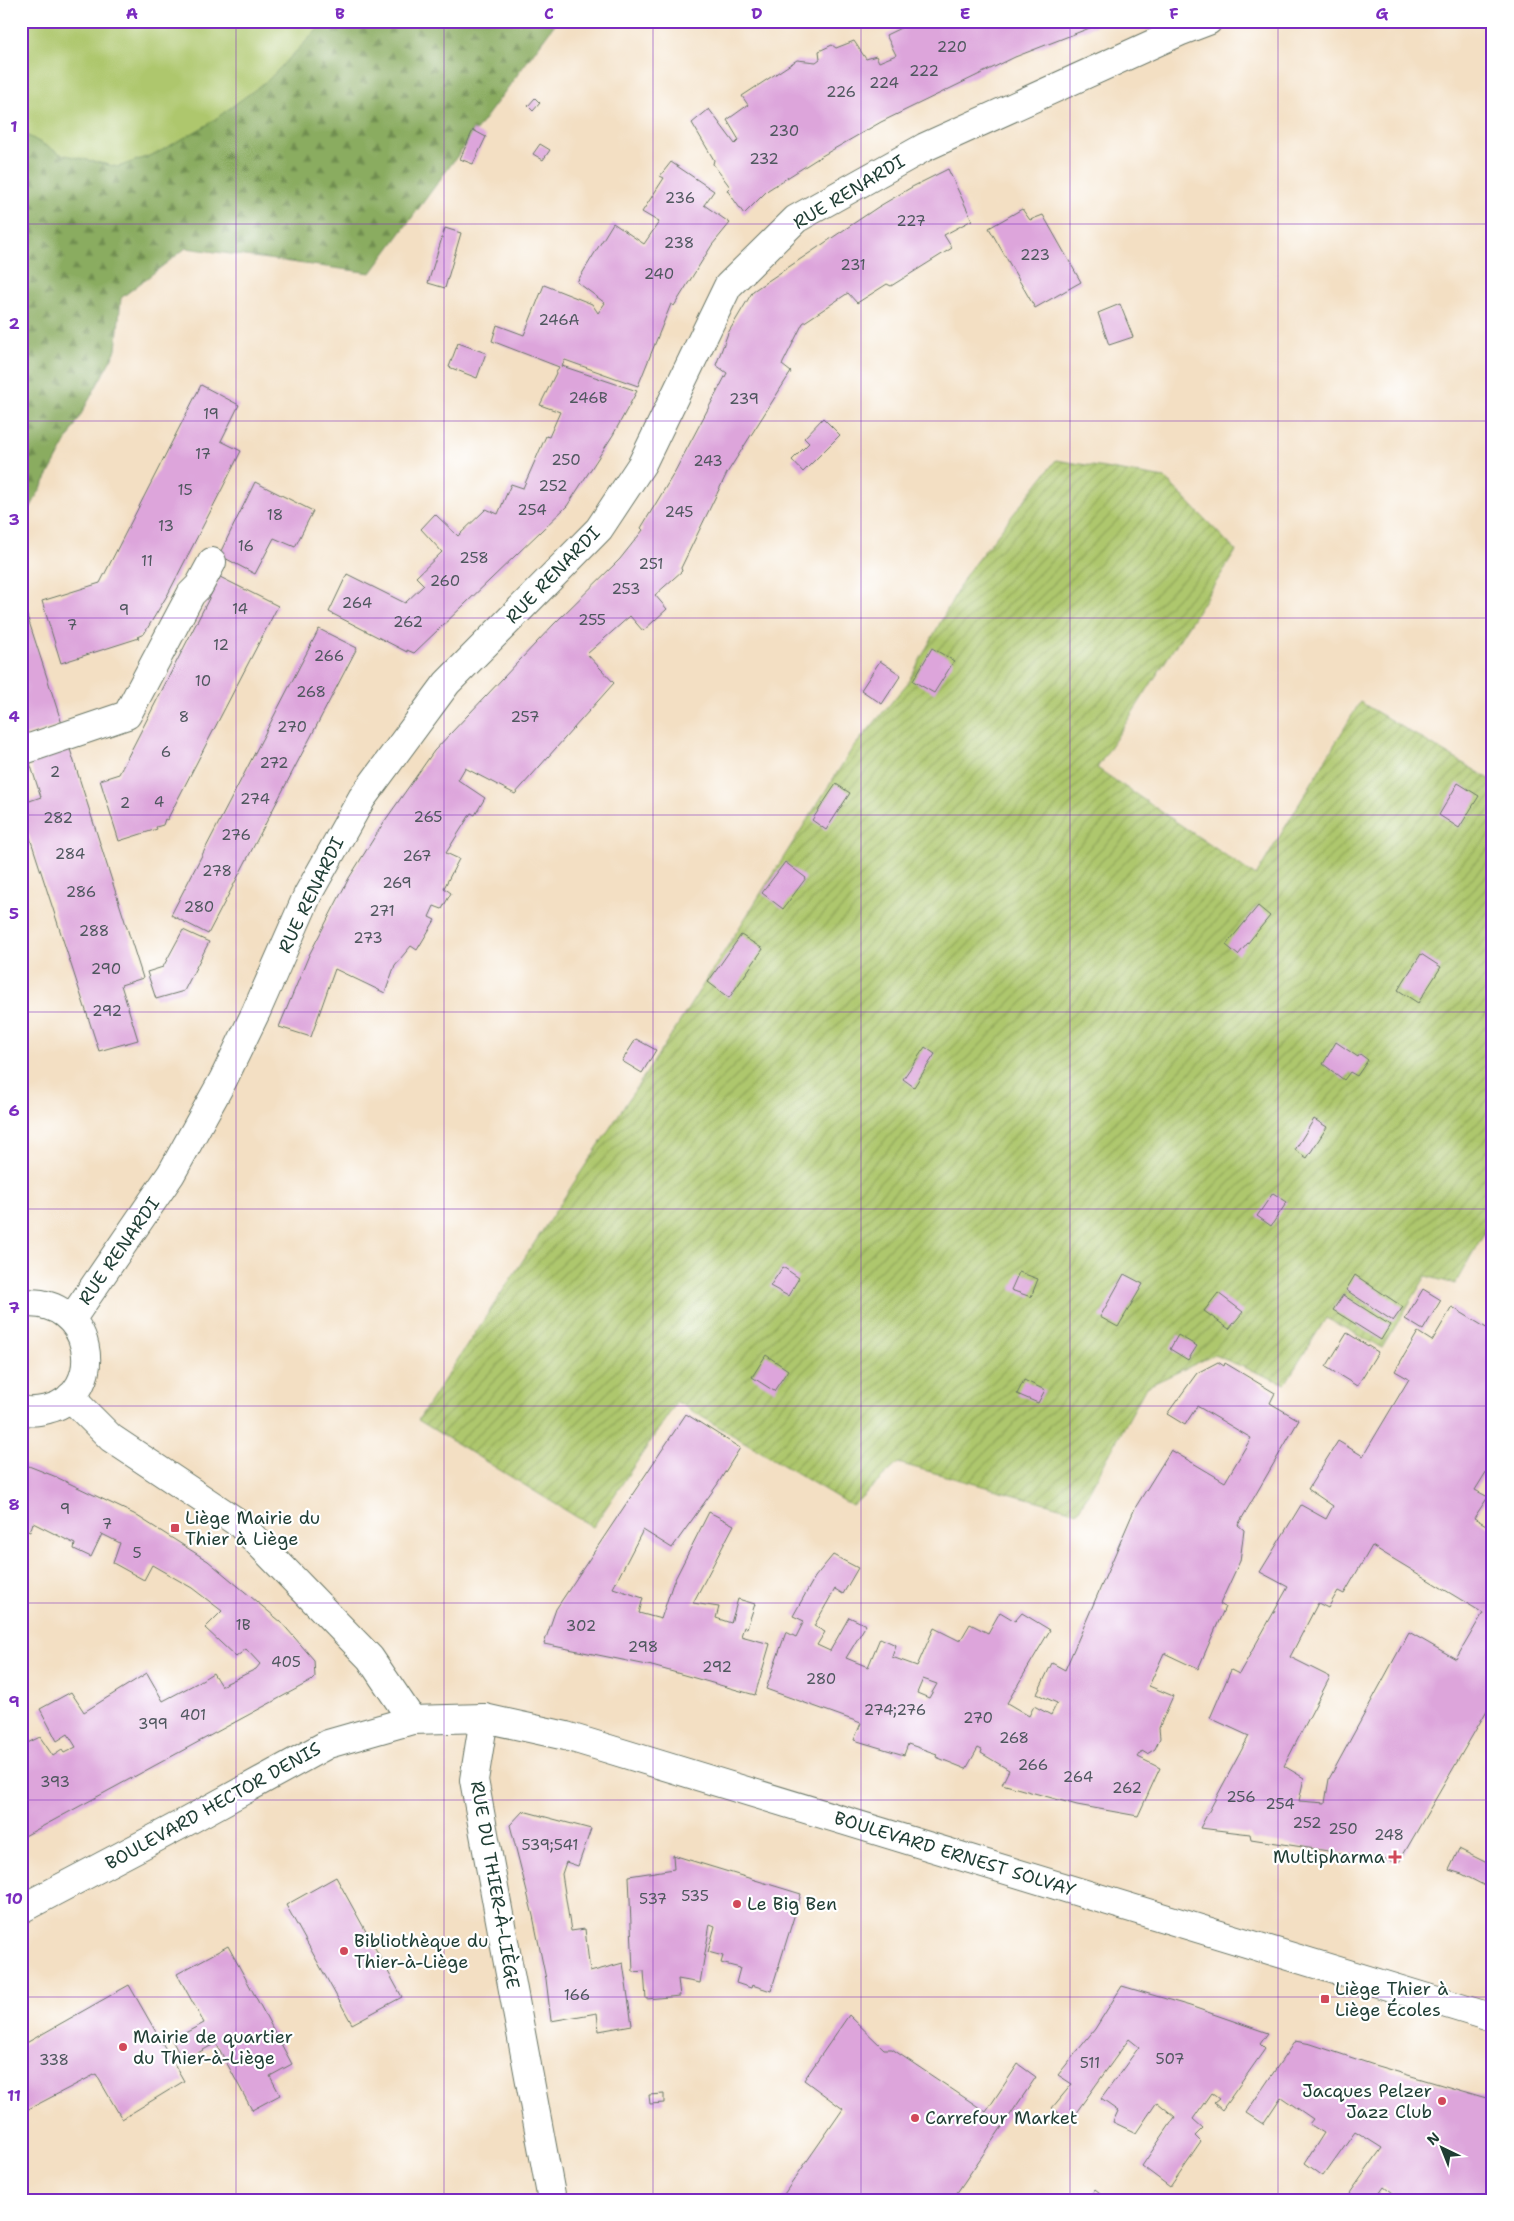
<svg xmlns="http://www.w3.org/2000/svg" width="1514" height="2221" viewBox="0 0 1514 2221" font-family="'Shantell Sans',sans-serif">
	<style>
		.green { fill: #aec76d; stroke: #668250 }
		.forest { fill: url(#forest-firs); stroke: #54744a }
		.garden { fill: url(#garden-furrows); stroke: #668250 }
		.building { fill: #dda5db; fill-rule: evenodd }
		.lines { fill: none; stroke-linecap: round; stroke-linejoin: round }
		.pedestrian-casing { stroke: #697666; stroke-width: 30 }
		.minor-casing { stroke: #697666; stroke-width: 30 }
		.tertiary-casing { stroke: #697666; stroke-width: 30 }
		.pedestrian { stroke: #fff; stroke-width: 28 }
		.minor { stroke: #fff; stroke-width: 28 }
		.tertiary { stroke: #fff; stroke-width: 28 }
		.grid { fill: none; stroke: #7b2cbf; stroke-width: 1; stroke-opacity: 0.55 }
		.poi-dot { fill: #d1495b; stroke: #fff; stroke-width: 2 }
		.labels { text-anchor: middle; stroke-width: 4.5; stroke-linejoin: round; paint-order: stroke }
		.number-label { font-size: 15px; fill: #4e575e }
		.street-label { font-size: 18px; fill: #1f3d34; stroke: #fff }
		.poi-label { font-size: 18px; fill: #1f3d34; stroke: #fff; text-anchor: start }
		.neatline { fill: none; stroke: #7b2cbf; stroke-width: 2 }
		.grid-label { font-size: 16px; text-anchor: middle; font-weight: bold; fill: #7b2cbf }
	</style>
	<defs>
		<pattern id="forest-firs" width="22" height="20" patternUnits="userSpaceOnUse" patternTransform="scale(1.25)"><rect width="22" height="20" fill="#8aac60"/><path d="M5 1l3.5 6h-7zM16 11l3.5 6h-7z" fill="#708d50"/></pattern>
		<pattern id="garden-furrows" width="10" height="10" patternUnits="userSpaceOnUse" patternTransform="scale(1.25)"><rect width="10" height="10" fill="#aec76d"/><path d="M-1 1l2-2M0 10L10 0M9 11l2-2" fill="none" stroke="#8da35a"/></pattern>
	</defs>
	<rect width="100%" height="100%" fill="#fff"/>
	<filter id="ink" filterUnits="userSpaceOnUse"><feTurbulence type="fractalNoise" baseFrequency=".02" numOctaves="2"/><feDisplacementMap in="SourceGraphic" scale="10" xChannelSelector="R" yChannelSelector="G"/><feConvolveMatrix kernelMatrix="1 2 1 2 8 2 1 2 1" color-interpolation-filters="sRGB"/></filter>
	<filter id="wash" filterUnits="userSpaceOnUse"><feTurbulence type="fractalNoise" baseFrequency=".0096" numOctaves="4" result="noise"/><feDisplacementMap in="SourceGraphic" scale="20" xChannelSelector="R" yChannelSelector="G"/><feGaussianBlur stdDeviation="1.12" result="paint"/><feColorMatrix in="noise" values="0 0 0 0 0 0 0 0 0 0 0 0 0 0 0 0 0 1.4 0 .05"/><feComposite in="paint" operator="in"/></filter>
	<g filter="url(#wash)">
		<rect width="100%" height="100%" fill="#f3dfc3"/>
		<path class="green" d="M21 21H372L301 122 21 230Z"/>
		<path class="forest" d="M326 21H557L371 273 186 248 121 298 116 350 21 525V132L61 154 118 167 157 153 207 125 268 80Z"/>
		<path class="garden" d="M1056 460 1165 478 1236 551 1097 768 1256 876 1360 702 1493 781V1217L1455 1284 1426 1276 1382 1348 1326 1318 1285 1384 1214 1355 1146 1387 1078 1512 898 1463 852 1506 677 1402 593 1527 418 1420 679 1023 852 749 907 684 967 573Z"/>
		<g id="blocks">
			<path class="building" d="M915 21H959L960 24 965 21 1105 22 1015 57 881 122 820 157 768 190 744 214 727 190 730 187 713 164 714 160 692 123 709 109 735 144 739 140 727 120 748 105 742 96 797 60 816 62 820 59 819 51 832 45 836 48 854 41 866 59 876 56 879 62 896 55 886 35Z
				M535 98 540 103 533 111 528 106Z
				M473 130 486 137 473 164 460 159Z
				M540 144 550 150 543 160 533 154Z
				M671 162 714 191 704 205 730 223 712 245 674 306 671 304 638 386 565 360 562 366 637 391 613 435 567 506 414 653 407 650V652L329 612 347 574 405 603 424 585 416 577 442 552 421 529 435 514 458 536 486 509 498 514 511 484 523 488 546 436 549 437 560 412 540 405 559 367 492 341 497 325 524 335 544 285 592 304 598 313 605 303 577 282 613 223 644 244 659 222 642 212 664 178 660 176Z
				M948 169 972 220 944 235 952 248 891 286 887 284 857 303 848 293 803 323 782 365 791 372 727 473 681 568 682 571 655 595 667 609 643 631 630 616 587 654 614 683 515 794 465 768 458 780 485 798 475 815 471 813 446 853 459 859 444 888 451 893 442 909 434 906 429 917 435 920 417 950 411 946 395 965 385 993 335 969 311 1037 279 1027 309 955 349 878 384 822 434 751 554 624 620 559 643 530 641 528 673 475 727 373 716 365 728 333 753 291 878 207 912 187Z
				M1022 209 1030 220 1043 215 1081 282 1035 308 989 228Z
				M445 228 461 233 445 288 428 283Z
				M1120 304 1133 337 1109 345 1098 313Z
				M458 343 486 353 477 378 449 367Z
				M201 385 239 405 221 441 241 451 223 487 168 594 144 634 137 637 139 638 61 663 42 601 100 583Z
				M823 418 840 435 803 472 792 460 809 443 804 438Z
				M255 482 313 511 295 547 274 538 255 574 219 555Z
				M220 577 278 606 167 820 165 819 163 825 156 827 157 829 119 841 100 780 119 774Z
				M21 597 62 724 23 736 21 732Z
				M319 629 357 648 208 934 171 915Z
				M932 648 954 661 934 693 913 681Z
				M880 661 901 675 882 704 861 690Z
				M69 746 143 978 121 985 138 1040 99 1051 21 810V804L41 797 29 760Z
				M1458 783 1479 796 1459 828 1439 815Z
				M836 784 850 793 826 830 812 820Z
				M785 862 806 878 783 909 762 893Z
				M1258 906 1270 916 1238 955 1226 945Z
				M183 930 209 942 184 991 156 999 147 972 163 967Z
				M741 935 763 949 729 998 708 982Z
				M1421 954 1441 967 1418 1003 1398 990Z
				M636 1039 656 1050 642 1073 622 1061Z
				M1336 1042 1358 1057 1360 1054 1368 1060 1357 1076 1350 1072 1344 1080 1323 1064Z
				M925 1047 935 1054 914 1087 903 1079Z
				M1314 1119 1327 1127 1307 1158 1295 1150Z
				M1273 1193 1287 1202 1271 1226 1257 1216Z
				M783 1267 799 1278 788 1296 770 1286Z
				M1019 1272 1038 1279 1031 1297 1011 1290Z
				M1124 1274 1143 1284 1118 1327 1100 1317Z
				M1355 1275 1403 1307 1393 1321 1346 1290Z
				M1423 1289 1441 1300 1423 1330 1405 1319Z
				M1218 1293 1243 1312 1229 1329 1204 1311Z
				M1343 1295 1390 1325 1381 1340 1333 1310Z
				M1452 1307 1493 1332V1461L1475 1490 1488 1497 1474 1518 1493 1529V1700L1399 1862 1251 1839 1250 1834 1200 1828 1249 1736 1210 1718 1231 1670 1239 1674 1288 1587 1260 1572 1301 1505 1326 1519 1333 1506 1308 1489 1338 1441 1363 1456 1409 1379 1395 1371 1418 1332 1432 1341ZM1372 1546 1483 1613 1456 1659 1409 1632 1329 1779 1325 1803 1299 1801 1304 1778 1284 1766 1330 1677 1290 1657 1318 1603 1328 1608 1338 1591 1344 1594Z
				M1347 1333 1378 1352 1357 1386 1326 1367Z
				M1178 1335 1197 1346 1188 1360 1170 1349Z
				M766 1355 788 1370 774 1391 752 1377Z
				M1218 1362 1224 1366 1225 1363 1275 1393 1270 1403 1299 1420 1238 1525 1244 1530 1240 1561 1220 1604 1225 1607 1198 1669 1164 1653 1149 1686 1173 1696 1159 1728 1160 1738 1155 1749 1147 1754 1142 1751 1138 1757 1160 1768 1138 1816 1077 1805 1002 1784 1009 1770 981 1753 982 1750 978 1748 966 1769 936 1757 937 1754 908 1744 904 1755 854 1740 861 1723 766 1689 786 1632 796 1637 804 1621 793 1616 815 1577 833 1555 858 1568 843 1594 835 1589 814 1626 825 1632 817 1645 830 1651 849 1617 866 1625 846 1658 868 1667 880 1638 896 1645 892 1657 917 1666 934 1628 960 1641 970 1624 988 1633 1000 1612 1015 1621 1022 1613 1050 1630 1007 1703 1029 1716 1034 1706 1051 1715 1057 1703 1037 1694 1052 1663 1065 1670 1135 1508 1171 1450 1225 1482 1251 1438 1197 1406 1185 1425 1167 1414 1197 1373ZM923 1679 937 1684 929 1698 917 1693Z
				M1024 1380 1045 1390 1038 1403 1017 1394Z
				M686 1414 740 1448 717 1485 672 1548 643 1530 613 1588 643 1598 639 1613 661 1619 673 1583 709 1512 734 1525 693 1603 719 1607 716 1618 731 1623 738 1599 755 1604 747 1628 744 1627 741 1636 770 1644 755 1695 652 1666 544 1644 556 1609Z
				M21 1463 54 1476 134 1514 208 1561 281 1622 314 1660 315 1677 311 1681 21 1838V1746L40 1737 53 1756 62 1750 64 1753 76 1747 68 1734 57 1741 40 1709 71 1692 84 1712 147 1673 163 1701 197 1683 213 1673 221 1686 256 1669 260 1664 246 1649 236 1657 205 1628 222 1611 192 1588 152 1565 144 1580 113 1563 120 1543 102 1534 91 1557 74 1549 75 1544 33 1523 30 1532 21 1528Z
				M523 1811 591 1829 578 1866 566 1862 562 1874 571 1931 585 1929 590 1972 623 1963 632 2025 599 2031 597 2013 551 2021 546 1979 533 1916 510 1825Z
				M1459 1849 1493 1866V1890L1462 1874 1449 1870Z
				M673 1855 801 1894 771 1991 752 1985 751 1988 736 1983 740 1968 721 1963 723 1956 708 1952 715 1926 710 1924 700 1983 678 1979 680 1996 646 1999 644 1971 633 1972 629 1876 674 1869Z
				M336 1877 402 1997 352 2024 286 1905Z
				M228 1946 292 2064 270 2076 280 2095 252 2110 216 2043 183 2061 172 2040 204 2023 177 1974Z
				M129 1985 184 2081 122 2119 96 2074 21 2113V2046Z
				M1122 1986 1190 2006 1268 2033 1260 2044 1265 2049 1222 2110 1214 2103 1219 2099 1211 2093 1193 2119 1203 2128 1195 2136 1201 2142 1170 2187 1142 2166 1175 2117 1157 2102 1136 2133 1113 2122 1118 2111 1101 2099 1139 2047 1129 2039 1070 2121 1052 2108 1072 2084 1058 2075 1095 2029Z
				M849 2015 884 2049H892L986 2112 1018 2064 1036 2077 952 2200H780L843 2109 804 2080Z
				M1295 2041 1311 2044 1374 2065 1493 2100V2200H1402L1384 2186 1374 2200H1345L1382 2148 1355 2131 1323 2176 1305 2163 1324 2133 1309 2124 1313 2119 1281 2097 1263 2124 1246 2113Z
				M664 2094V2103L650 2104 649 2095Z
				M1095 2189 1109 2200H1088Z"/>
		</g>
	</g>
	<g filter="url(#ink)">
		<use href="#blocks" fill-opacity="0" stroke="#697666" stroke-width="1"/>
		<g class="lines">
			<g class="pedestrian-casing">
				<path id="pedestrian" d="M21 751 127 715 191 594 199 586 212 562"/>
			</g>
			<g class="minor-casing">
				<path id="minor" d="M21 1304C93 1294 110 1393 48 1409 39 1411 31 1413 21 1410
					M71 1320 171 1174 223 1080 256 1012 308 894 362 798 447 683 599 529 642 464 728 286 796 219 925 147 1179 32 1208 21
					M484 1718 474 1780 552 2200"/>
			</g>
			<g class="tertiary-casing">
				<path id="tertiary" d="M70 1397 111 1438 240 1524 370 1658 412 1720
					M21 1909 184 1823 328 1744 412 1720 484 1718 566 1736 1493 2018"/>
			</g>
			<use href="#pedestrian" class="pedestrian"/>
			<use href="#minor" class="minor"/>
			<use href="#tertiary" class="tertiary"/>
		</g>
	</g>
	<path class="grid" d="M236 21V2200M444 21V2200M653 21V2200M861 21V2200M1070 21V2200M1278 21V2200M21 224H1493M21 421H1493M21 618H1493M21 815H1493M21 1012H1493M21 1209H1493M21 1406H1493M21 1603H1493M21 1800H1493M21 1997H1493"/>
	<g class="poi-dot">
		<rect x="170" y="1523" width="10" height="10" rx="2.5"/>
		<path d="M1392.5 1849.5h5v5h5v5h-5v5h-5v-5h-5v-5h5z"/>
		<circle cx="737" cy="1904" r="5"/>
		<circle cx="344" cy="1951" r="5"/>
		<rect x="1320" y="1994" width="10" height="10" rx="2.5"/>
		<circle cx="123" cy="2047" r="5"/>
		<circle cx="1442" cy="2101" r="5"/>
		<circle cx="915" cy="2118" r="5"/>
	</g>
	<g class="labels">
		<g class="number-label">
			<text x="952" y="52">220</text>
			<text x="924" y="76">222</text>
			<text x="884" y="88">224</text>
			<text x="841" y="97">226</text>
			<text x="784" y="136">230</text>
			<text x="764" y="164">232</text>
			<text x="680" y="203">236</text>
			<text x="911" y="226">227</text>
			<text x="679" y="248">238</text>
			<text x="1035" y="260">223</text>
			<text x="853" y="270">231</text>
			<text x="659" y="279">240</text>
			<text x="559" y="325">246A</text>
			<text x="588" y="403">246B</text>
			<text x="744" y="404">239</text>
			<text x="211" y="419">19</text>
			<text x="203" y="459">17</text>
			<text x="566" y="465">250</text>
			<text x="708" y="466">243</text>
			<text x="553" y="491">252</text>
			<text x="185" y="495">15</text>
			<text x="532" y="515">254</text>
			<text x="679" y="517">245</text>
			<text x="275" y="520">18</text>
			<text x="166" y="531">13</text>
			<text x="246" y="551">16</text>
			<text x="474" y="563">258</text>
			<text x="147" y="566">11</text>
			<text x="651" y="569">251</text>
			<text x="445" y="586">260</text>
			<text x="626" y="594">253</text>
			<text x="357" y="608">264</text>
			<text x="240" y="614">14</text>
			<text x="124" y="615">9</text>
			<text x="592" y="625">255</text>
			<text x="408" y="627">262</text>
			<text x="72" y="630">7</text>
			<text x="221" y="650">12</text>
			<text x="329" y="661">266</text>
			<text x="203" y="686">10</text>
			<text x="311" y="697">268</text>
			<text x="184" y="722">8</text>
			<text x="525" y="722">257</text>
			<text x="292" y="732">270</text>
			<text x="166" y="757">6</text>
			<text x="274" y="768">272</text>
			<text x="55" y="777">2</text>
			<text x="255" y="804">274</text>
			<text x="159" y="807">4</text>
			<text x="125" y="808">2</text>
			<text x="428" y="822">265</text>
			<text x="58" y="823">282</text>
			<text x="236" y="840">276</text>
			<text x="70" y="859">284</text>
			<text x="417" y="861">267</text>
			<text x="217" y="876">278</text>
			<text x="397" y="888">269</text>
			<text x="81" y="897">286</text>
			<text x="199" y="912">280</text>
			<text x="382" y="916">271</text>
			<text x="94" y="936">288</text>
			<text x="368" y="943">273</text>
			<text x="106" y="974">290</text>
			<text x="107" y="1016">292</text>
			<text x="65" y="1514">9</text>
			<text x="107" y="1529">7</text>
			<text x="137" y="1558">5</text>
			<text x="243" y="1630">1B</text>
			<text x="581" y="1631">302</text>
			<text x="643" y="1652">298</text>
			<text x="286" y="1667">405</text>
			<text x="717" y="1672">292</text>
			<text x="821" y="1684">280</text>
			<text x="895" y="1715">274;276</text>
			<text x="193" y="1720">401</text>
			<text x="978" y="1723">270</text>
			<text x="153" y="1729">399</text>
			<text x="1014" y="1743">268</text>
			<text x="1033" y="1770">266</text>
			<text x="1078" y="1782">264</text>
			<text x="55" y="1787">393</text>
			<text x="1127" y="1793">262</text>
			<text x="1241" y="1802">256</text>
			<text x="1280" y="1809">254</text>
			<text x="1307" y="1828">252</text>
			<text x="1343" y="1834">250</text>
			<text x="1389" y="1840">248</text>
			<text x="550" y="1850">539;541</text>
			<text x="695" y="1901">535</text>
			<text x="653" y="1904">537</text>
			<text x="577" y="2000">166</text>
			<text x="1170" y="2064">507</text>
			<text x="54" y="2065">338</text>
			<text x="1090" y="2068">511</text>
		</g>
		<g class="street-label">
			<text transform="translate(849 192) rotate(-31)" y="6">RUE RENARDI</text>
			<text transform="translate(553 575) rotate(-46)" y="6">RUE RENARDI</text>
			<text transform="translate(311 895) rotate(-64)" y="6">RUE RENARDI</text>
			<text transform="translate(119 1251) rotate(-55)" y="6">RUE RENARDI</text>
			<text transform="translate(213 1806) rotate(-29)" y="6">BOULEVARD HECTOR DENIS</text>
			<text transform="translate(955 1854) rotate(17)" y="6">BOULEVARD ERNEST SOLVAY</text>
			<text transform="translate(495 1885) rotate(80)" y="6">RUE DU THIER-À-LIÈGE</text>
		</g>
		<g class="poi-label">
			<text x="185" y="1524">Liège Mairie du<tspan x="185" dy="21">Thier à Liège</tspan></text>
			<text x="1385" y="1863" text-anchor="end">Multipharma</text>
			<text x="747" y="1910">Le Big Ben</text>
			<text x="354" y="1947">Bibliothèque du<tspan x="354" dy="21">Thier-à-Liège</tspan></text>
			<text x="1335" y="1995">Liège Thier à<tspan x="1335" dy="21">Liège Écoles</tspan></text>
			<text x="133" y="2043">Mairie de quartier<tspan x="133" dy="21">du Thier-à-Liège</tspan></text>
			<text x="1432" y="2097" text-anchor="end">Jacques Pelzer<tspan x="1432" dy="21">Jazz Club</tspan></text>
			<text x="925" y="2124">Carrefour Market</text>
		</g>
	</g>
	<rect width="1514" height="2221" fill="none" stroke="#fff" stroke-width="55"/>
	<g transform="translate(1442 2148) rotate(317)" stroke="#ffffff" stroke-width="4" paint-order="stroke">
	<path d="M0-4L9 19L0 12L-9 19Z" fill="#1f3d34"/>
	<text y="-8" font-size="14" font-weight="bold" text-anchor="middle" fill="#1f3d34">N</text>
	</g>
	<rect x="28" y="28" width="1458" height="2166" class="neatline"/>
	<g class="grid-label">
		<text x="132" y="19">A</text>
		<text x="340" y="19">B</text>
		<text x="549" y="19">C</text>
		<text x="757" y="19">D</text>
		<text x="965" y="19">E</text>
		<text x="1174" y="19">F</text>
		<text x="1382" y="19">G</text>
		<text x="14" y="132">1</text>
		<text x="14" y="329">2</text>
		<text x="14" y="525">3</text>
		<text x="14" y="722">4</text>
		<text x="14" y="919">5</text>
		<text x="14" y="1116">6</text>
		<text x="14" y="1313">7</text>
		<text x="14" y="1510">8</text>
		<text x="14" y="1707">9</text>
		<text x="14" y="1904">10</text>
		<text x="14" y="2101">11</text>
	</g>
</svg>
